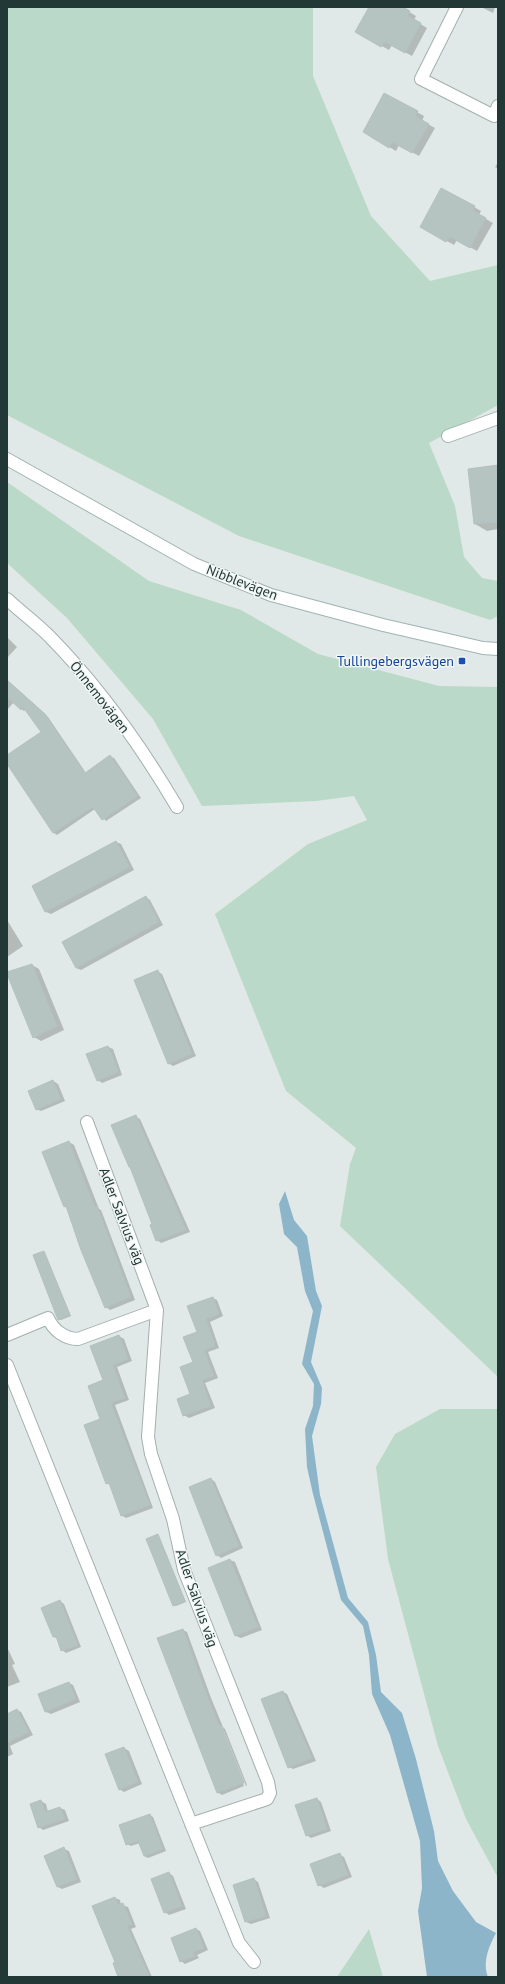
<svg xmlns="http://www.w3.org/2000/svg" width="505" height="1984" viewBox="0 0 505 1984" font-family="'PT Sans',sans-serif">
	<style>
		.green { fill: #bad9c8 }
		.water { fill: #8cb5ca }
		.shadow { fill: #0003 }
		.building { fill: #b5c4c0; stroke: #b3c2bf }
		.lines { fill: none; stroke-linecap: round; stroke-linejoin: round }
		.street-casing { stroke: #a3b0ae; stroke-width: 14 }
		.secondary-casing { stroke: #a0b4b1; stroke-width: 14 }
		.street { stroke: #fff; stroke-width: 12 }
		.secondary { stroke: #fff; stroke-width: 12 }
		.transit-dot { fill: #1a4fb4; stroke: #f0f6f4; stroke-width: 1.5 }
		.labels { text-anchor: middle; stroke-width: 3; stroke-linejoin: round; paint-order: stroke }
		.street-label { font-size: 14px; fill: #223836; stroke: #f0f6f4 }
		.transit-label { font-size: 14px; fill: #164399; stroke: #f0f6f4; text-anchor: end }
	</style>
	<rect width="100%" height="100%" fill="#e0e9e7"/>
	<path class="green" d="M7 7H313V76L371 216 430 281 498 265V405L429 443 455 506 464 557 482 578 498 581V616L490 620 239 536 7 415Z
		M7 482 149 581 241 610 318 654 439 686 498 687V1377L340 1226 350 1164 356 1148 286 1091 215 914 308 844 367 820 354 796 316 801 202 806 153 719 67 618 7 563Z
		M440 1409H498V1878L466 1819 438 1746 388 1559 376 1467 395 1434Z
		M369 1929 383 1977H337Z"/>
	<path class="water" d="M285 1191 294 1220 307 1236 316 1291 322 1306 311 1362 322 1388 321 1404 312 1436 320 1495 348 1598 368 1622 376 1655 381 1692 402 1713 416 1759 434 1831 438 1861 453 1891 476 1922 496 1933C489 1946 482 1963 488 1977H427L418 1911 422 1888 420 1841 390 1735 372 1694 369 1655 363 1626 341 1600 313 1494 307 1467 305 1429 313 1406 314 1384 302 1364 313 1311 305 1291 297 1247 284 1234 279 1204Z"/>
	<path class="shadow" d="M370 7H401L416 16 414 20 427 28 412 56 392 45 389 50 357 32Z
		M481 7H495L493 13Z
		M384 94 424 116 422 121 435 128 419 156 399 145 396 151 364 132Z
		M498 162V169L495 167Z
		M442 189 481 211 479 215 493 223 477 251 457 240 454 245 422 227Z
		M498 466V529L487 531 475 524Z
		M7 637 17 647 7 658Z
		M7 680 48 717 86 773 111 757 114 758 141 798 106 821 95 809 57 835 54 833 7 763V756L42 732 26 709 24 711 14 702 7 710Z
		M116 842 121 844 134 870 51 914 46 912 33 886Z
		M146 897 150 900 163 925 81 970 76 968Z
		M7 920 23 946 7 957Z
		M32 965 39 969 64 1030 41 1041 34 1037Z
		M158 972 162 974 196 1056 173 1066 168 1063Z
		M108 1047 113 1049 122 1075 102 1083 98 1080Z
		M53 1081 58 1084 65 1101 41 1111 36 1109Z
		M136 1117 140 1119 190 1232 161 1243 157 1240 153 1224Z
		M69 1142 74 1145 99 1209 101 1210 135 1300 110 1310 106 1307 67 1208 65 1206Z
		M44 1252 71 1316 61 1320 59 1319Z
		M213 1298 217 1300 223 1316 210 1322 219 1348 208 1352 218 1378 205 1383 215 1408 189 1418 184 1415 191 1395 198 1332Z
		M119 1336 124 1339 132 1361 117 1367 129 1400 115 1405 153 1508 126 1518 121 1515 110 1485 107 1483 101 1419Z
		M211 1479 215 1482 243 1548 221 1558 217 1555Z
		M158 1535 186 1602 176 1606 174 1605Z
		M230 1560 235 1562 262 1630 241 1638 236 1636 209 1568Z
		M60 1601 64 1604 81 1647 66 1653 62 1650 58 1639 54 1637Z
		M183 1630 187 1632 211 1698 223 1727 225 1729 247 1785 246 1786 222 1726H220L244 1786 222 1795 217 1792Z
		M7 1647 15 1664 12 1665 20 1682 7 1687Z
		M69 1683 73 1685 80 1702 51 1714 46 1712 39 1695Z
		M283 1692 287 1694 316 1761 293 1769 289 1767Z
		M17 1710 21 1712 33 1735 10 1746 13 1754 7 1757V1715Z
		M124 1748 129 1751 142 1784 124 1792 119 1789Z
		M317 1799 321 1802 331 1831 311 1838 306 1835Z
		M41 1801 46 1804 48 1812 60 1808 65 1810 69 1821 43 1830 39 1827Z
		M150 1815 153 1817 166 1851 148 1858 144 1856 140 1843 131 1846 127 1844Z
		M64 1849 69 1851 81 1882 62 1889 58 1887Z
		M340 1855 344 1857 352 1877 324 1888 319 1885Z
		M169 1873 173 1876 186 1909 169 1915 165 1912Z
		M253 1879 258 1882 270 1918 251 1924 246 1922 234 1885Z
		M115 1898 120 1900 121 1905 128 1907 136 1927 131 1929 152 1977H119L116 1963 93 1907Z
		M196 1929 200 1931 208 1950 197 1955 199 1958 185 1964 181 1961Z"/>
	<path class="building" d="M369 7H403L410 11 408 16 421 23 405 53 385 42 381 47 355 32Z
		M384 93 418 111 415 116 429 124 412 153 392 142 389 148 363 132Z
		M441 188 475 206 473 211 486 218 470 248 450 237 446 242 420 227Z
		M498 465V522L474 524 468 469Z
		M7 680 45 714 85 773 110 755 138 796 102 820 93 807 53 833 7 764V755L41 732 23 707 21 710 7 697Z
		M116 841 130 867 45 912 32 886Z
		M146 896 159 922 76 968 62 942Z
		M32 964 57 1026 33 1038 7 974V972Z
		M158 970 192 1054 168 1064 134 980Z
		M108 1046 119 1072 97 1081 86 1054Z
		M53 1080 61 1099 36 1110 28 1091Z
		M136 1115 186 1230 156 1241 150 1225 152 1224 130 1167H129L111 1125Z
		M69 1141 95 1207 97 1206 131 1297 105 1308 81 1250 66 1206 64 1207 42 1152Z
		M44 1251 70 1315 58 1320 33 1255Z
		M213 1297 219 1314 206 1319 215 1346 204 1350 214 1376 202 1380 211 1406 183 1416 177 1399 190 1394 180 1367 193 1362 183 1337 197 1332 187 1306Z
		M119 1335 128 1359 113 1365 125 1398 111 1403 150 1505 121 1516 109 1483 106 1484 84 1425 100 1419 88 1386 103 1380 90 1346Z
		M211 1478 239 1546 216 1556 189 1487Z
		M158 1534 185 1601 173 1606 146 1539Z
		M230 1559 258 1627 235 1636 208 1568Z
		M60 1600 78 1645 61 1651 56 1636 53 1637 41 1608Z
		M183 1629 207 1695 219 1725H221L244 1783 217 1793 157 1638Z
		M69 1682 76 1699 45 1712 38 1694Z
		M283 1691 312 1758 288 1768 261 1699Z
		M17 1709 29 1732 7 1743V1714Z
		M124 1747 138 1782 119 1790 105 1754Z
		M317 1798 327 1829 306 1836 295 1805Z
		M41 1800 45 1812 60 1807 65 1819 38 1828 30 1804Z
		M150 1814 163 1849 144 1856 138 1841 126 1845 119 1825Z
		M64 1847 77 1879 57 1887 44 1856Z
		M340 1853 348 1875 318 1886 310 1864Z
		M169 1872 182 1906 164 1913 151 1879Z
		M254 1878 266 1916 245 1922 233 1885Z
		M115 1897 118 1905 123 1903 132 1924 127 1926 150 1977H118L113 1963 115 1962 92 1906Z
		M196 1928 204 1948 193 1952 195 1956 180 1962 171 1938Z"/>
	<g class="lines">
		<g class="street-casing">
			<path id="street" d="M457 7 421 79 494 116 498 106
				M448 436 498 418
				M7 599C21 612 37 624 50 637 100 688 141 746 177 807
				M87 1122 157 1310
				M7 1335 48 1318C53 1330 65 1339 78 1339L157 1310 148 1437 151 1454 173 1519 184 1570 268 1782 270 1793 267 1799 191 1824
				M7 1365 239 1943 254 1962"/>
		</g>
		<g class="secondary-casing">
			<path id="secondary" d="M7 459 194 564 271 595 383 625 483 648 498 649"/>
		</g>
		<use href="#street" class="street"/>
		<use href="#secondary" class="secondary"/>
	</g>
	<rect class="transit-dot" x="458" y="657" width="8" height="8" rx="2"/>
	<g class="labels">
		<g class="street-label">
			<text transform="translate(242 582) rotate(21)" y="5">Nibblevägen</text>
			<text transform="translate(100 697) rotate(52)" y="5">Önnemovägen</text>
			<text transform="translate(122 1216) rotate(69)" y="5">Adler Salvius väg</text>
			<text transform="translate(197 1598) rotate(71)" y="5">Adler Salvius väg</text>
		</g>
		<g class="transit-label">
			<text x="454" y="666">Tullingebergsvägen</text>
		</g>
	</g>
	<rect width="505" height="1984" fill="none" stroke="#223836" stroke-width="16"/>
</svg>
